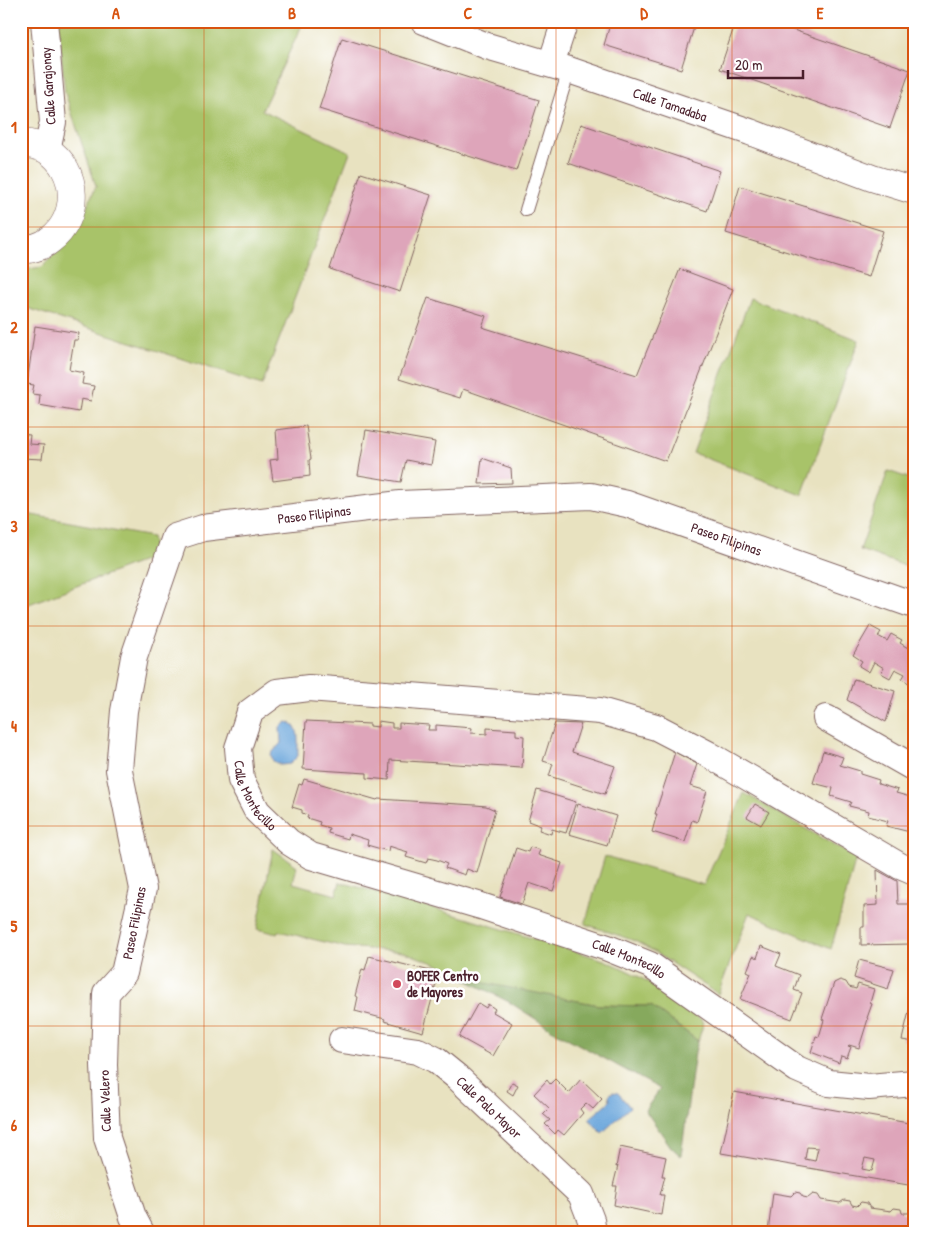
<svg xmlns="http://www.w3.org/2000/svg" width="935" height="1253" viewBox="0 0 935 1253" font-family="'Patrick Hand',sans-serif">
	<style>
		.green { fill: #a8c369; stroke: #79714a }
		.forest { fill: #86a95d; stroke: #686444 }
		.water { fill: #6aa6db; stroke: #5a6283 }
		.building { fill: #dea5ba; fill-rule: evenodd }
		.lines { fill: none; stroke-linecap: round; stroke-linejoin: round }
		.lane-casing { stroke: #81635f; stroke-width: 14 }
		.street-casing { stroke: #81635f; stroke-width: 28 }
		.secondary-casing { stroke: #81635f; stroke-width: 29 }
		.lane { stroke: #fff; stroke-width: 12 }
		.street { stroke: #fff; stroke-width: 26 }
		.secondary { stroke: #fff; stroke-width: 28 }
		.grid { fill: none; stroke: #d8530f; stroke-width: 1; stroke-opacity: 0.55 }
		.poi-dot { fill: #d1495b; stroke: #fff; stroke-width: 2 }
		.labels { text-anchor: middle; stroke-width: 5; stroke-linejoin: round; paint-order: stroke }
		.street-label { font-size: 14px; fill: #4a1f2b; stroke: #fff }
		.poi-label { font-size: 14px; font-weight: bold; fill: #4a1f2b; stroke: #fff; text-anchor: start }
		.neatline { fill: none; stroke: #d8530f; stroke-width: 2 }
		.grid-label { font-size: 16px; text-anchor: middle; font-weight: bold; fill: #d8530f }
	</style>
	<rect width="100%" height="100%" fill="#fff"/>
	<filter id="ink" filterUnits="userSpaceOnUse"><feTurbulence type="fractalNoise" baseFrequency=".02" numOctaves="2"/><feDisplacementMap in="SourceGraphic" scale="10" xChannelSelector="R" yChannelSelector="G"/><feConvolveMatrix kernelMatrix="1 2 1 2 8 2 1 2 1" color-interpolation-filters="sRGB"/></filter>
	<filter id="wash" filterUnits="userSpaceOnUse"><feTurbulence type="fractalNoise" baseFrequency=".0096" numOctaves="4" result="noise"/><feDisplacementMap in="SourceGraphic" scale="20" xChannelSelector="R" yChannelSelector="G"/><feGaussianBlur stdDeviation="1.12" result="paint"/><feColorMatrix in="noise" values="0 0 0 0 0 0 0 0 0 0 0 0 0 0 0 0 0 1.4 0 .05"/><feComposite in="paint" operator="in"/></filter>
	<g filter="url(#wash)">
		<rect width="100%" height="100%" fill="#e8e2c0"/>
		<path class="green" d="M58 21H304L262 110 350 152 262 385 21 306V270L42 267 75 233 96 186 65 93Z
			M750 298 859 340 802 495 693 453Z
			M888 471 914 480V548L908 567 860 550Z
			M21 513 152 537 154 549 159 555 21 607Z
			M744 793 856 858 831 949 749 913 718 994 653 951 635 941 585 924 605 856 704 885Z
			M273 849 297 866 293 883 336 895 340 882 406 900 604 960C644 976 670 996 704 1022L698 1041 651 1006 599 1005 495 986 464 979 439 965 404 952 345 947 279 931 278 934 257 929Z"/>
		<path class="forest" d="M464 979 599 1005 651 1006 698 1041 695 1052 681 1156 671 1147 645 1110 660 1089 556 1032 509 1002Z"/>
		<path class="water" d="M287 722C302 725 297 744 298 756L290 764 281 765 273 761 271 754 281 743 280 727Z
			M613 1092 618 1093 630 1107 602 1133 589 1119 610 1101 609 1095Z"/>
		<g id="blocks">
			<path class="building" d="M611 21H696L681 69 604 45Z
				M736 21H767L910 70 890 128 720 69Z
				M342 38 539 100 516 171 319 109Z
				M581 124 720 171 707 211 568 163Z
				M361 173 431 195 400 292 330 269Z
				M740 186 883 231 869 277 726 233Z
				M680 269 733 289 666 461 463 389 460 398 399 379 428 298 486 316 482 327 637 375Z
				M35 326 79 333 78 340H74L69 370 84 373 82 384 94 386 91 401 81 399 79 412 39 405 40 395 32 394 34 385 27 384Z
				M306 426 311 459 309 460 310 476 273 481 270 460 278 459 276 430Z
				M366 430 435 442 431 465 406 460 401 482 358 475Z
				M21 434 30 435 29 444 44 445 42 459 21 458Z
				M482 458 511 468 512 483 479 484Z
				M870 626 881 632 878 636 887 641 891 634 902 640 900 643 908 648 914 638V682L912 685 902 679 905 674 895 669 890 678 881 673 884 668 874 662 869 672 859 666 862 661 853 655Z
				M854 679 895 691 886 722 847 700Z
				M306 721 370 724V726L378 727V721L392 723V728H399V723L429 725 428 730H436V725L472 728 471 733 487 734V728L516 730V735L524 736 522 768 390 760 389 780 367 778V773L303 769Z
				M555 723 581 724 572 752 615 766 605 794 549 776 553 764 543 761Z
				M823 751 843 757 840 765 860 771V774L879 780 878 784 898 790 896 793 914 798V833L886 826 888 821 868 816 869 811 849 806 851 802 831 796 833 788 813 783Z
				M675 752 697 764 690 786 707 791 697 822 692 820 685 842 652 832 657 814H655Z
				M304 779 377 800 378 799 475 805 486 806 495 810 477 873 467 869 465 875 445 868 447 864 437 860 428 858 426 863 406 857 408 852 398 849 389 846 388 851 367 845 368 840 349 834 348 839 328 833 329 828 319 825 320 822 307 818 308 815 302 813V810L292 807 299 784 302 785Z
				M537 790 576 802 566 833 552 829 551 834 539 830 541 826 528 821Z
				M578 804 616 816 607 845 569 834Z
				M755 804 769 812 761 825 747 817Z
				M530 847 540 850 538 855 562 863 553 891 529 883 522 904 500 897 516 848 528 852Z
				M877 870 897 881 898 904H910V913L914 916V930L910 933 911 944 861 945V927H864V906L878 905Z
				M761 946 781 954 776 966 799 975 794 990 802 993 792 1019 740 999 751 973 747 971 753 956 757 958Z
				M369 956 439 973 423 1032 384 1021 385 1019 355 1011 358 997 355 996 362 969 365 970Z
				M859 960 894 969 888 989 854 978Z
				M840 980 846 982 849 987 856 989 858 984 874 989 870 1003 872 1004 867 1018 868 1019 859 1048 849 1045 848 1046 851 1047 847 1058 841 1056 839 1063 811 1052 816 1036 819 1037 824 1020 822 1019 834 983Z
				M913 995H914V1042L902 1040Z
				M478 1003 486 1008 488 1004 495 1009 493 1012 512 1023 493 1056 459 1037Z
				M555 1079 569 1093 581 1079 602 1099 593 1109 586 1103 580 1109 583 1113 564 1135 558 1130 555 1134 545 1124 550 1120 543 1114 549 1108 534 1094 547 1080 550 1084Z
				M512 1082 518 1085 513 1095 507 1091Z
				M734 1092 914 1124V1186L721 1153ZM807 1147 818 1148 815 1161 805 1159ZM865 1158 875 1160 872 1171 862 1169Z
				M620 1147 666 1157 662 1176H665L660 1195H664L661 1215 614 1205 617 1186H613L618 1166 616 1167Z
				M795 1192 800 1193 803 1197 808 1198 813 1194 818 1195 821 1200 840 1203 844 1200 850 1201 852 1205 857 1206 861 1202 867 1203 870 1208 891 1211 894 1208 901 1209 902 1213H908L911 1210 914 1211V1232H768L773 1193 791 1196Z"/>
		</g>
	</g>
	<g filter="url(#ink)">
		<use href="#blocks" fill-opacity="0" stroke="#81635f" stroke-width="1"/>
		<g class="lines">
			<g class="lane-casing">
				<path id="lane" d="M526 210 569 70"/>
			</g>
			<g class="street-casing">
				<g id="street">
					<path d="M44 21 53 122 47 150"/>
					<path id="s1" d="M424 21 487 46 569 70 750 132 872 178 914 191"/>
					<path d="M551 64 565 21"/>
					<path d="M826 718 914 768"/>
					<path id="s2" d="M914 872 900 866 708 754 656 727 600 711 309 688 277 692 250 712 238 748 241 780 257 811 289 842 311 856 481 906 608 948 650 965 797 1069 829 1083 869 1087 914 1083"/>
					<path id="s3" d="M342 1040 418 1051 436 1060 457 1077 581 1194 591 1220 593 1232"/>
					<path id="s4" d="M141 1232 133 1217 107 1138 104 1065 106 993 124 973 143 889 119 770 124 711 134 657 175 537 203 528 400 504 591 496 627 504 914 605"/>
				</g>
			</g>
			<g class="secondary-casing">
				<path id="secondary" d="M21 143C30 144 39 145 47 150 79 170 80 218 50 240 42 247 31 249 21 250"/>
			</g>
			<use href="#lane" class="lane"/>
			<use href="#street" class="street"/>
			<use href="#secondary" class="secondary"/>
		</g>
	</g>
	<path class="grid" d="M204 21V1232M380 21V1232M556 21V1232M732 21V1232M21 227H914M21 427H914M21 626H914M21 826H914M21 1026H914"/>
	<circle class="poi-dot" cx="397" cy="984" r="5"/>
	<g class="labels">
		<g class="street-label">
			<text transform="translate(48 86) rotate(-94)" y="5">Calle Garajonay</text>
			<text dy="5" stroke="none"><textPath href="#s1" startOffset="260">Calle Tamadaba</textPath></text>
			<text dy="5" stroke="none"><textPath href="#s4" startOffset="862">Paseo Filipinas</textPath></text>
			<text dy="5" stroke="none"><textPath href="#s4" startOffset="1282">Paseo Filipinas</textPath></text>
			<text dy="5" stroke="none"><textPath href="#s2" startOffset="802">Calle Montecillo</textPath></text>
			<text transform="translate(134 923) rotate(-79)" y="5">Paseo Filipinas</text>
			<text dy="5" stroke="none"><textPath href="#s2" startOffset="1222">Calle Montecillo</textPath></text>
			<text transform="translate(105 1101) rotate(-92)" y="5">Calle Velero</text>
			<text dy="5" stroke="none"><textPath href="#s3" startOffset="168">Calle Palo Mayor</textPath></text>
		</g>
		<g class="poi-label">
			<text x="407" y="981">BOFER Centro<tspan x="407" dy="16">de Mayores</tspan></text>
		</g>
	</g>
	<rect width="935" height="1253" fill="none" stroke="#fff" stroke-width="55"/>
	<path d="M728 70v8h75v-8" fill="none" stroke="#4a1f2b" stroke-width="2.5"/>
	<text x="735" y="70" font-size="15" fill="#4a1f2b" stroke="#ffffff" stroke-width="4" paint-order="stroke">20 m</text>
	<rect x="28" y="28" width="880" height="1198" class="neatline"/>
	<g class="grid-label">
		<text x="116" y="19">A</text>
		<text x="292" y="19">B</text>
		<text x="468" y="19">C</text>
		<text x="644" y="19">D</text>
		<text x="820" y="19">E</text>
		<text x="14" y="133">1</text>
		<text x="14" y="333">2</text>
		<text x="14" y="532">3</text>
		<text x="14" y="732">4</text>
		<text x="14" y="932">5</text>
		<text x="14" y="1131">6</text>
	</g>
</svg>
